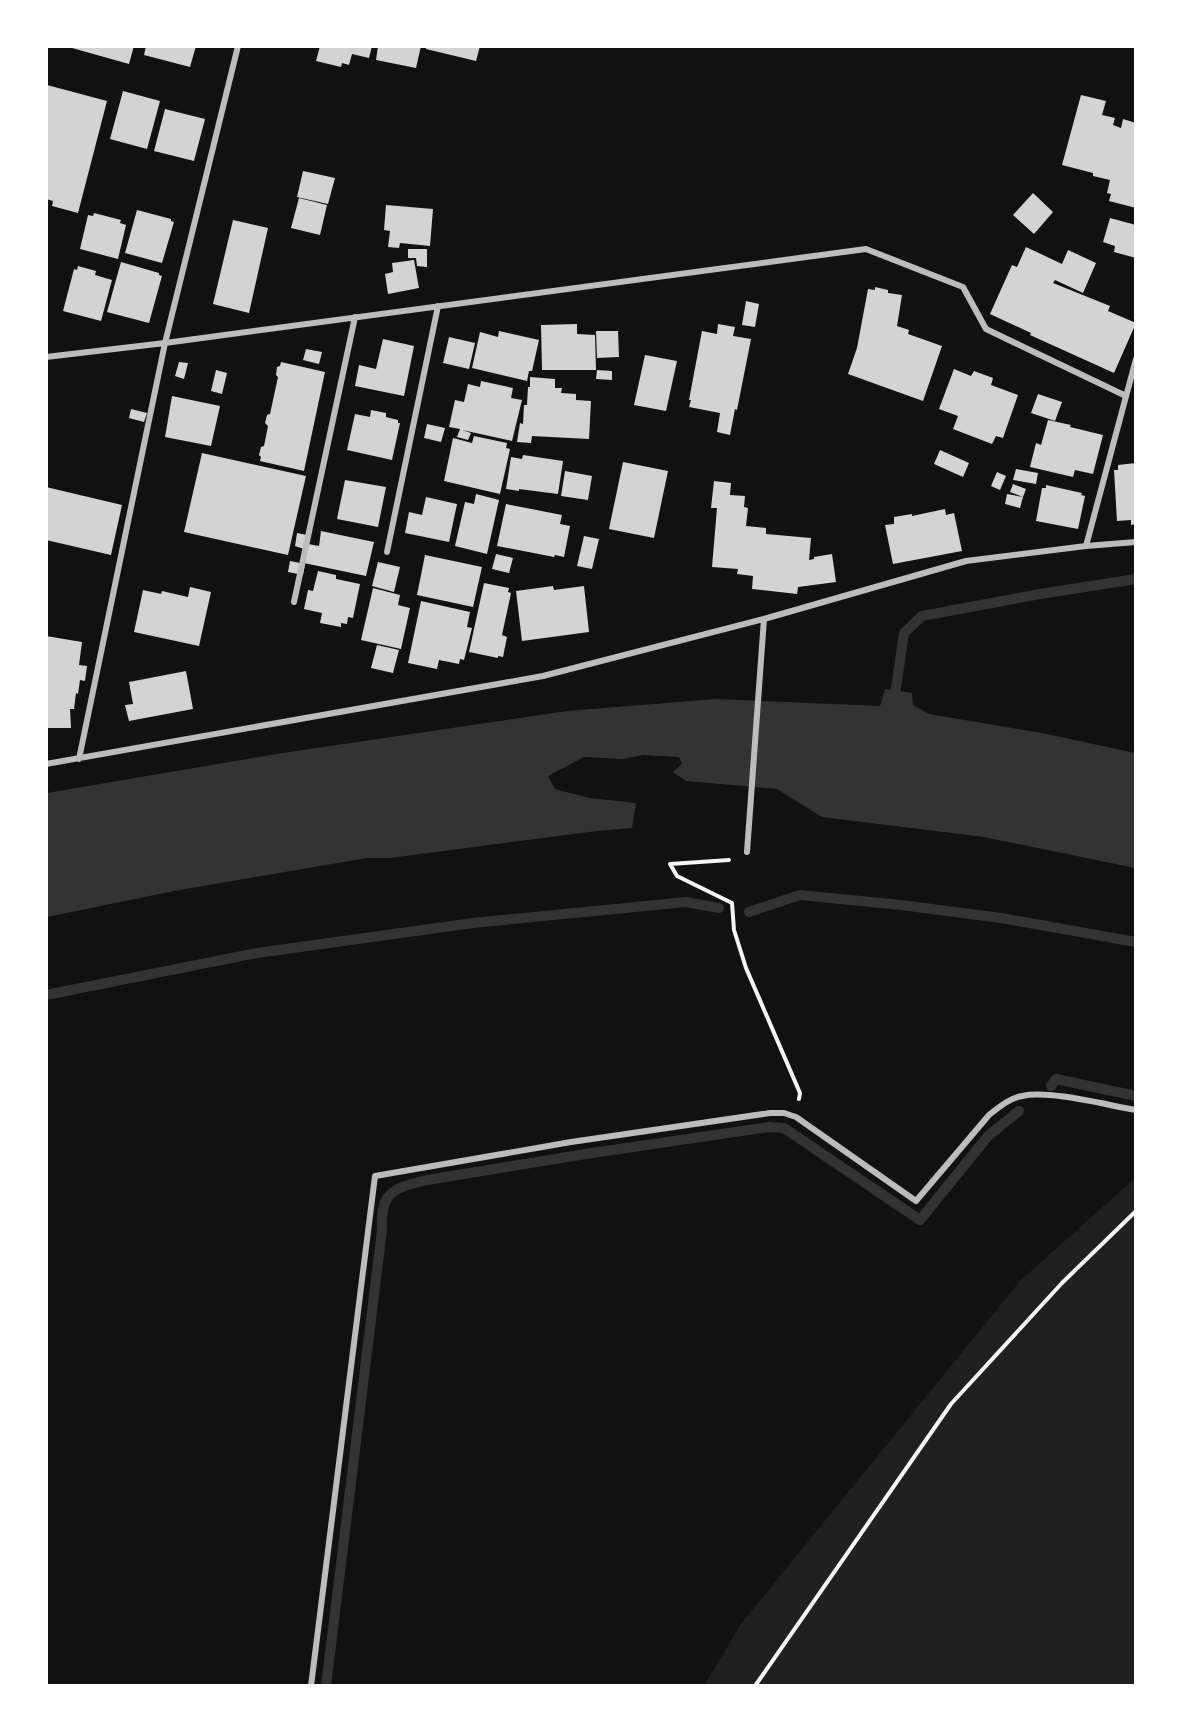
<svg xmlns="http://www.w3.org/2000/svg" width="1182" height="1732" viewBox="0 0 1182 1732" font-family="Signika,sans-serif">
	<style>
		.green { fill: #202020 }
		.water { fill: #333 }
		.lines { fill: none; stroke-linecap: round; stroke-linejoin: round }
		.stream { stroke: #333; stroke-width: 10 }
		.building { fill: #d3d3d3 }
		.path { stroke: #f5f5f5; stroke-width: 4 }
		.minor { stroke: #bcbcbc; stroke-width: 6 }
	</style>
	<rect width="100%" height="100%" fill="#111"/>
	<path class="green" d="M1135 1178V1685L704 1686 741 1624 1020 1281Z"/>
	<path class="water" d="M885 689 912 693 913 705 929 714 1042 733 1135 753V868L984 837 822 817 777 789 686 781 673 772 682 764 679 757 643 755 623 759 584 757 548 776 555 789 589 798 636 803 632 828 597 831 390 858H367L174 891 47 917V793L276 754 567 711 715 699 880 706Z"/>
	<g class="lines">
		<path class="stream" d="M894 702 904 633 922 616 1040 594 1136 579
			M749 912 800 895 901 905 1001 918 1136 942
			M46 995 257 953 473 923 686 902 719 908
			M1051 1086 1056 1079 1136 1096
			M326 1686 382 1230C380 1192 393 1188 427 1180L592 1153 769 1127 784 1128 920 1220 988 1136 1019 1111"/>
	</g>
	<path class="building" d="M65 46H134L129 64Z
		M146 46H196L190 67 144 55Z
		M320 46H372L369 58 352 54 349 65 342 63 341 67 316 61Z
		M378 46H421L416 68 376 60Z
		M426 46H480L476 61 426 49Z
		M47 85 107 101 78 213 52 206 53 201 46 199Z
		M123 91 160 101 147 149 110 139Z
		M1081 95 1106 101 1102 115 1115 118 1113 125 1121 128 1123 119 1136 123V208L1109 201 1111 194 1107 193 1110 180 1093 176V173L1062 165Z
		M165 109 205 119 194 161 154 151Z
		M303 171 335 178 328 204 297 197Z
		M1033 193 1053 212 1034 234 1013 215Z
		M299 198 327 205 320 235 291 228Z
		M386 205 433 209 430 246 400 243 399 248 388 247 390 231 384 230Z
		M137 210 171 219V221L174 222 162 263 125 253Z
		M94 213 121 220 120 223 126 225 118 259 80 249 88 215 93 216Z
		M1110 218 1136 225V258L1114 252 1115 246 1103 242Z
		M233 220 268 228 249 313 213 304Z
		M1026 247 1062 264 1068 250 1096 263 1083 293 1055 280 1053 283 1110 306 1108 311 1136 323 1114 373 1030 335 1031 333 990 314 1012 265 1017 267Z
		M408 249H427V267L417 266 416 258H408Z
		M414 260 419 288 388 294 385 274 393 272 392 263Z
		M121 262 159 273V275L162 276 149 323 107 312Z
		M78 266 96 271 95 275 112 280 101 321 63 311 74 269 77 270Z
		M875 287 888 290V293L902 295 897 326 909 330 908 334 942 346 923 401 848 374 857 348 868 289 875 290Z
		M746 301 759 304 755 327 742 325Z
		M577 324V334L595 335 596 370H542L541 325Z
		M718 324 735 327 733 336 751 339 737 410 735 409 730 435 717 432 720 413 689 407 691 400H689L702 331 717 334Z
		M499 331 539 340 532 371H529L527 381 472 368 480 332 498 337Z
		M596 331H618L619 357 597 358Z
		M449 337 475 343 469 369 443 363Z
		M383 339 414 346 404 396 355 386 359 365 376 369Z
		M306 349 322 352 319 364 303 360Z
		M645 355 677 361 666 411 634 405Z
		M179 362 188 363 184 379 175 376Z
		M281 362 325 372 304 471 260 461 261 457 259 455 261 447 264 446 268 426 265 423 267 415 270 414 278 377 276 375 277 367 280 366Z
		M954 369 971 376 974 371 993 378 991 385 1018 395 1003 438 996 436 992 444 953 429 958 416 939 409Z
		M216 370 227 373 222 394 211 391Z
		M597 370 612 371V380L596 379Z
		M530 377 555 379V388H562L561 393 576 394V400L591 401 589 439 532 436 531 443 517 442 520 423 523 424 524 405H527L528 387H530Z
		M481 381 513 388 511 398 522 400 512 441 462 430 471 433 468 440 457 437 460 429 449 427 455 400 464 402 468 384 480 387Z
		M1038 394 1062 402 1055 421 1031 413Z
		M172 396 220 406 211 446 165 437Z
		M131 409 147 413 144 422 129 418Z
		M371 410 386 413V417L398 420V423H400L392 460 347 450 355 414 370 417Z
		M1048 420 1071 425 1070 427 1103 435 1093 474 1075 470 1073 477 1030 467 1036 443 1041 445Z
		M427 424 445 428 441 442 424 438Z
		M474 436 507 443 506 448 510 449 500 494 444 481 453 438 472 443Z
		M940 450 969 463 963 477 934 464Z
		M202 453 306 476 288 555 184 532Z
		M523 455 563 461 558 494 519 489V491L506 489 511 457 522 459Z
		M623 462 668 471 654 538 609 529Z
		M1136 463V524L1131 525V520L1117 521 1114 470H1118V465Z
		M1016 469 1038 473 1036 484 1013 480Z
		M565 471 592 476 588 500 561 496Z
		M997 472 1006 476 1000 490 991 486Z
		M345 480 386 487 378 527 337 519Z
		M714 481 731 483 730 495 745 496 744 507 748 508 746 526 766 528V534L811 538 809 560 814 559V557L832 554 836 582 798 587 797 594 752 589 753 576 737 574 738 569 712 567 717 508H711Z
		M1013 484 1026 489 1023 497 1010 492Z
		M1046 485 1082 493 1081 495 1085 496 1078 529 1036 521 1042 488H1046Z
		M46 487 122 505 111 555 46 540Z
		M476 494 499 500 487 554 455 546 465 502 474 504Z
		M1007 494 1023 497 1020 508 1005 504Z
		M426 497 457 504 449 542 405 533 409 512 422 515Z
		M506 504 562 515 560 524 570 526 564 557 555 555 554 557 497 546Z
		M945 509 946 515 954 513 962 551 893 564 885 525 894 524V517L912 514V516Z
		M321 531 374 542 366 576 304 563 308 544 319 546Z
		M297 533 307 535 304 549 295 546Z
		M584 536 599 539 592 569 577 566Z
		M496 554 513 558 509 573 492 569Z
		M425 555 482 567 473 607 417 595Z
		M290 561 305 564 303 575 288 572Z
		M378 562 400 567 394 592 372 586Z
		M318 571 336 575V579L360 584 353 618 348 617 347 624 341 623V627L320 623 322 613 304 609 308 590 313 591Z
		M484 583 509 588 508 592 511 593 502 635 507 637 503 657 498 656V658L469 652Z
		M553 586 554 590 584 586 589 632 522 641 516 591Z
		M190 587 211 592 199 646 134 632 143 590 161 594 162 591 188 597Z
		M373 588 400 595 398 605 410 608 401 649 361 640Z
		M421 601 470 612 467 627 472 628 464 660 460 659 459 664 439 660 437 669 408 663Z
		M46 636 82 642 79 665 87 666 85 681 80 680 78 694 76 693 74 709H70L71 728H46Z
		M377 645 399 650 393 673 371 668Z
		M186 671 193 709 129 721 125 705 133 704 129 682Z"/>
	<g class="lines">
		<path class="path" d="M729 860 670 864 677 876 732 903 734 930 746 968 800 1093 799 1099
			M755 1686 951 1404 1062 1283 1136 1211"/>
		<path class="minor" d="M46 357 165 343 866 249 963 287 986 329 1126 396
			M1086 546 1136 359
			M387 552 438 306
			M294 602 355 317
			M79 759 165 343 238 46
			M46 764 543 676 764 619 966 561 1086 546 1136 542
			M747 852 764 619
			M311 1686 375 1176 571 1142 770 1113H784L796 1117 916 1201 989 1115C999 1107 1010 1098 1022 1096 1050 1090 1106 1105 1136 1110"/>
	</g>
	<rect width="1182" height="1732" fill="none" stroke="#ffffff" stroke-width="96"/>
</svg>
